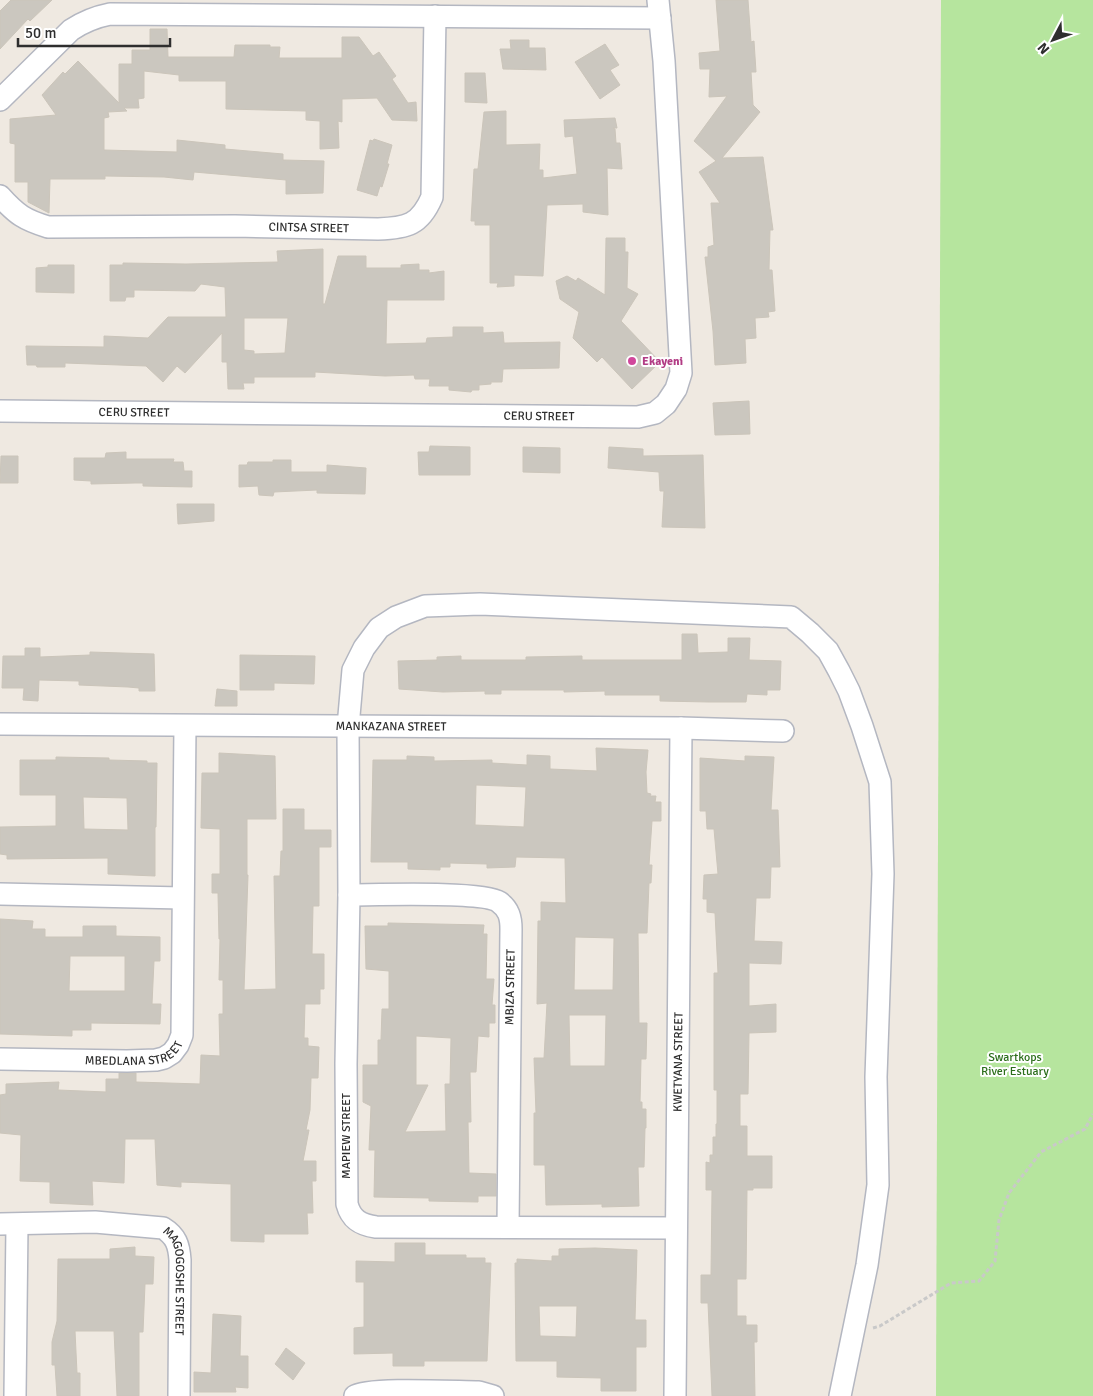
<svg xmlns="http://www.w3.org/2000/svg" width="1093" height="1396" viewBox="0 0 1093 1396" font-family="Signika,sans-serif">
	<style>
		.green { fill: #b6e59e }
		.building { fill: #cbc7bf; stroke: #cbc5ba; fill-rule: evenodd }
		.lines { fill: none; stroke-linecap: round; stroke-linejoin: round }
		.minor-casing { stroke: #b4b7c1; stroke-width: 24 }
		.path { stroke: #c9c9c9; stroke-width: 3; stroke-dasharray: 4 2.5; stroke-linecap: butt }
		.minor { stroke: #fff; stroke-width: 21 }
		.hotel-dot { fill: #d1479c; stroke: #fff; stroke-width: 2 }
		.labels { text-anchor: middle; stroke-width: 4; stroke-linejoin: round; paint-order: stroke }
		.street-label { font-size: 12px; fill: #2e2e2e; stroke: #fff }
		.hotel-label { font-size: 12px; font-weight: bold; fill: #b23c85; stroke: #fff; text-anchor: start }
		.park-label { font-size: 12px; fill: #2c6e1b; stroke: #fff }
	</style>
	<rect width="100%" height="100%" fill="#efe9e1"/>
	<path class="green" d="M941 0H1093V1396H936Z"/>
	<path class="building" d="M11 0H52L30 21 28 19 0 49V11Z
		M716 0H748L751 42 754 41 756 72H751L753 105 760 112 722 158 763 157 773 230H770L769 270H772L775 311 768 312 769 317 755 318 756 338 745 339 746 363 715 365 713 331 705 257H708V247L714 245 711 203H720L699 172 716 161 694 141 727 96 709 97 710 69H700L699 53 720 51Z
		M150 29H167L168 57H234L235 45H270V47H280L279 58H342V37H359L373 56 379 52 396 76 392 79 408 103 416 102 417 121 392 120 377 98 342 99V122L338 121 339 148 320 149V121L306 120V111L226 109V81H179V75L144 71V98L138 99 139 108H124L127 111 108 112 109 117 104 118V150L177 152V140L225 145V149L283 154V160L324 161 323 193 286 194V180L194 172 193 180 164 177 105 176V179H50L49 213 28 202V182H15V144L10 143V119L56 115 42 95 63 72 65 74 78 61 119 103V64H132V50H150Z
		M510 40H529V48H545L546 70 503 69 500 49H511Z
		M605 44 619 65 610 70 620 85 600 99 575 62Z
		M465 73H485L487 103 465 102Z
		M506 111V145L540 144 539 170H543V178L577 174 573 136 565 137 564 120 615 118 617 128H613L615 129 616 143H620L622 169 607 168 608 215 583 212V204L547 205 543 276 514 275V286L497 287 498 283H490V225H475V221H471L474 169H478L484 112Z
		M374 139 392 145 387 164H389L382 187 380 186 377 196 357 190 370 140 373 141Z
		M606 238H625V252H628L627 288 638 294 621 321 660 362 632 389 602 357 597 362 573 338 579 312 560 299 556 281 567 276 576 281 578 278 605 295Z
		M323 249V304H325L338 256H366V268H401V265L419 264V270H429V273L444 271V300H387L386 344 426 343 427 338 453 337V327H483V333L503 332 504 343 560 342 559 368 503 369 502 382H491V384L479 385V390H472L471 392 449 390V386H429L430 379H415L414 375 385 376 315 372V377H254V383H243L244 389H228L227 362H222V333L185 373 177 366 163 382 146 366 65 363V367H37L36 365H27L26 346 104 347V336L148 338 168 317H226L225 287 201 284 195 291 134 290V297H126L125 301H110V265H123V263L186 264 278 262 277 251ZM244 318H288L285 353 254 354V351L244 350Z
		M48 265H74V293L36 292V268L48 267Z
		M749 401 750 434 715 435 713 403Z
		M430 446 470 447V475H419L418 452H429Z
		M523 447 560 448V473L523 472Z
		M609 447 643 449V456L703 455 705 528 662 527 664 491H660L659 472 608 468Z
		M126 452V459H174L173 462H183L184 471H192V487L143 486V483H135L91 484V481L74 480V458H105L106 453Z
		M1 456H18V483H0Z
		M273 460H291V472H327V465L366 468 365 494 317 493V490L274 492 273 496 259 495 258 486 239 487V465H247L248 462H273Z
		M177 504H214V521L178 524Z
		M682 634H697L698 653 728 652V638H750L749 660 781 661 780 690H767V695L747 694 746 702H709L660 701V695H605V691L564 692V690H501V694H485V691L443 692 399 689 398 661 437 660V657L461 656V660H526V657L582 656V660H682Z
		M25 648H40V657L90 655V652L154 654 155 691H139V688L128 687 79 685V681L39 680 38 701 23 700 24 688H2L3 656H25Z
		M240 655 315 656 314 684 274 683V690H240Z
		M217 689 237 691V706H215Z
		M596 748 648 750 646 772 647 793 651 794 650 796H656L655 802H661V821H652L649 865H652L651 883H649L647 933H638L639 1023H647L646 1059H641L640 1102H642V1109H646V1128H645L644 1167H638L639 1206 602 1207V1204L546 1205 545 1165H534V1113H536L534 1058H544L547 1003 537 1004 538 921H541V902L566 903 565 858 516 857 515 867 487 868V864L450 863V867H440V870L408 869V862H371L373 760H407V756L434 757V761L492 760V763L527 765V755L550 756V769L597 771ZM476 785 526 787 524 827 475 825ZM575 937 614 938 613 990H574ZM569 1015H606L605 1066H570Z
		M219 753 275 756 276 819H247V875H248L244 990 276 989 274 876H280L281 851H283V809H304V830H331V847H319V906H313L312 954H324V989H320V1004H305L304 1038H308V1046L319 1047 318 1078H311L310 1110 306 1130H309L303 1161H316V1181H312L313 1213H307L308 1234H264V1242L231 1241V1184L181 1182V1187L157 1185 155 1139H125L124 1183 92 1181 93 1205 50 1203V1182L20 1181 21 1135 0 1133V1095L6 1094V1084L59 1082 58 1090 106 1092V1079H119V1073H136V1082L200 1084 201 1055 220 1056 219 1014H223V980H219L220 939H219L218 893H212V874H220V829L201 828 202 773H219Z
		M745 756 774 757 771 810H778L780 867H771L770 898H756L754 941 782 942 781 964 749 963V1006L776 1004V1032L749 1033 748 1094H740V1126H747V1156H772V1188H753V1190H747L746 1279H737V1316H746V1325H757V1342H754L755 1396H712L708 1303H701V1275H711L712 1190H706V1162L710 1163V1155H713V1137H716V1124H717V1090H714V973H718L715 913 707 912V899H703L704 875 718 874 714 829H707L706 811H700V758L745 761Z
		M56 757 109 758V760L147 761V763H157L156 827H155V876L108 874V858L7 859V855L0 854V827L56 826V795H20V760H56ZM83 797 127 798 128 830 84 829Z
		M0 919 33 921 32 929H45V937H83V926H116V936L160 937V961H154L152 1004H161L160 1024 91 1023V1030H72V1036L0 1034ZM70 956H125V991H69Z
		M388 923 484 925 483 934H487L486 979H494L492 1005H495V1023H489V1037L478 1036 476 1072H470L471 1122H468L469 1173 496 1174V1196H478V1202L429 1201V1198L374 1197 375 1150H369L371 1106 363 1102V1065H378V1040H381L382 1009H389V971L366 969 365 926H388ZM416 1036 451 1038 450 1084H445L446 1131 405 1132 428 1085H416Z
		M395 1243H425V1255H466V1258H485V1263H491L487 1361H424V1366H393V1353L354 1354V1328L364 1327V1282H356V1261L395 1262Z
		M135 1247V1256L154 1257 153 1284H145L143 1332H139V1396H117L114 1331H75L77 1373H80V1396H57L55 1365H52V1342L57 1321 58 1259H110V1249Z
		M595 1248 637 1250 635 1320H646V1347H636V1391H601V1378L557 1377V1361H516L515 1263H517V1259L552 1261V1256H559V1249ZM539 1306H577L576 1337 540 1336Z
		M213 1314 241 1316 240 1356H248V1388L235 1387 236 1392H194V1372L211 1373Z
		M286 1348 305 1363 293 1380 275 1364Z"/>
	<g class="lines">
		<g class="minor-casing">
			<g id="minor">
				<path d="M0 100 71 30C83 22 95 17 110 14L660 18"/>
				<path id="s1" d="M0 196C17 215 25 220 48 227L235 226 378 229C407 228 420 225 432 197L435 16"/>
				<path id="s2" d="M0 411 638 417 655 413 666 404 676 389 681 373 664 61 658 0"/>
				<path id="s3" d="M0 724 681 728 783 731"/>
				<path d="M0 894 182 898"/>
				<path d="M349 895C375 895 483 891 499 902 509 909 511 918 511 929L508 1227"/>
				<path id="s4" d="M0 1059 127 1061 156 1060 164 1058 172 1053 178 1045 182 1035 185 726"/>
				<path id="s5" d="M0 1224 95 1222 163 1228C176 1236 179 1245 180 1260L179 1396"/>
				<path d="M676 1228 376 1227C360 1225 351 1219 347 1204L346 1064 349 895 348 727 353 670 364 648 379 628 396 617 425 606 480 604 791 617 810 633 828 651 839 671 849 691 862 726 880 782 883 874 876 1077 878 1185 867 1265 840 1396"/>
				<path d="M15 1396 17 1225"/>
				<path d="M355 1396C367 1387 458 1392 479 1392L493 1396"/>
				<path id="s6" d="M675 1396 681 728"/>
			</g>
		</g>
		<path class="path" d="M873 1328 880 1326 951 1283 979 1281 995 1261 999 1220 1009 1193 1041 1152 1085 1129 1093 1114"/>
		<use href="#minor" class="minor"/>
	</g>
	<circle class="hotel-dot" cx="632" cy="361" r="5"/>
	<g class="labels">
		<g class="street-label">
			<text dy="4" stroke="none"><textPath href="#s1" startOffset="319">CINTSA STREET</textPath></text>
			<text dy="4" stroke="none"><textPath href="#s2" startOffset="134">CERU STREET</textPath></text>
			<text dy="4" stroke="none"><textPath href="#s2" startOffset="539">CERU STREET</textPath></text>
			<text dy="4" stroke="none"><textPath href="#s3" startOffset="391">MANKAZANA STREET</textPath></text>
			<text transform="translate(510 987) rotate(-89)" y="4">MBIZA STREET</text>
			<text dy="4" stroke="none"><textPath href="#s4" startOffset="136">MBEDLANA STREET</textPath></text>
			<text dy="4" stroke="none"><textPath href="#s6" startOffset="334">KWETYANA STREET</textPath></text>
			<text transform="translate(346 1136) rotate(-90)" y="4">MAPIEW STREET</text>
			<text dy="4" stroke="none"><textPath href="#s5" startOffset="221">MAGOGOSHE STREET</textPath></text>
		</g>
		<g class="hotel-label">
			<text x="642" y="365">Ekayeni</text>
		</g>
		<g class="park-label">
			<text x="1015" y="1061">Swartkops<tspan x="1015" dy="14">River Estuary</tspan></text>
		</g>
	</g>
	<g transform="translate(1053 40) rotate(229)" stroke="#ffffff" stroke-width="4" paint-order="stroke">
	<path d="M0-4L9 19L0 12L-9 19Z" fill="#2e2e2e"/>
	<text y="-8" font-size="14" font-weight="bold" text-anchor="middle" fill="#2e2e2e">N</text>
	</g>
	<path d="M18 38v8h152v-8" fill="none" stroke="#2e2e2e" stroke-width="2.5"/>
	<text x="25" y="38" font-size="15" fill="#2e2e2e" stroke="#ffffff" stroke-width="4" paint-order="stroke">50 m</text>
</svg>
